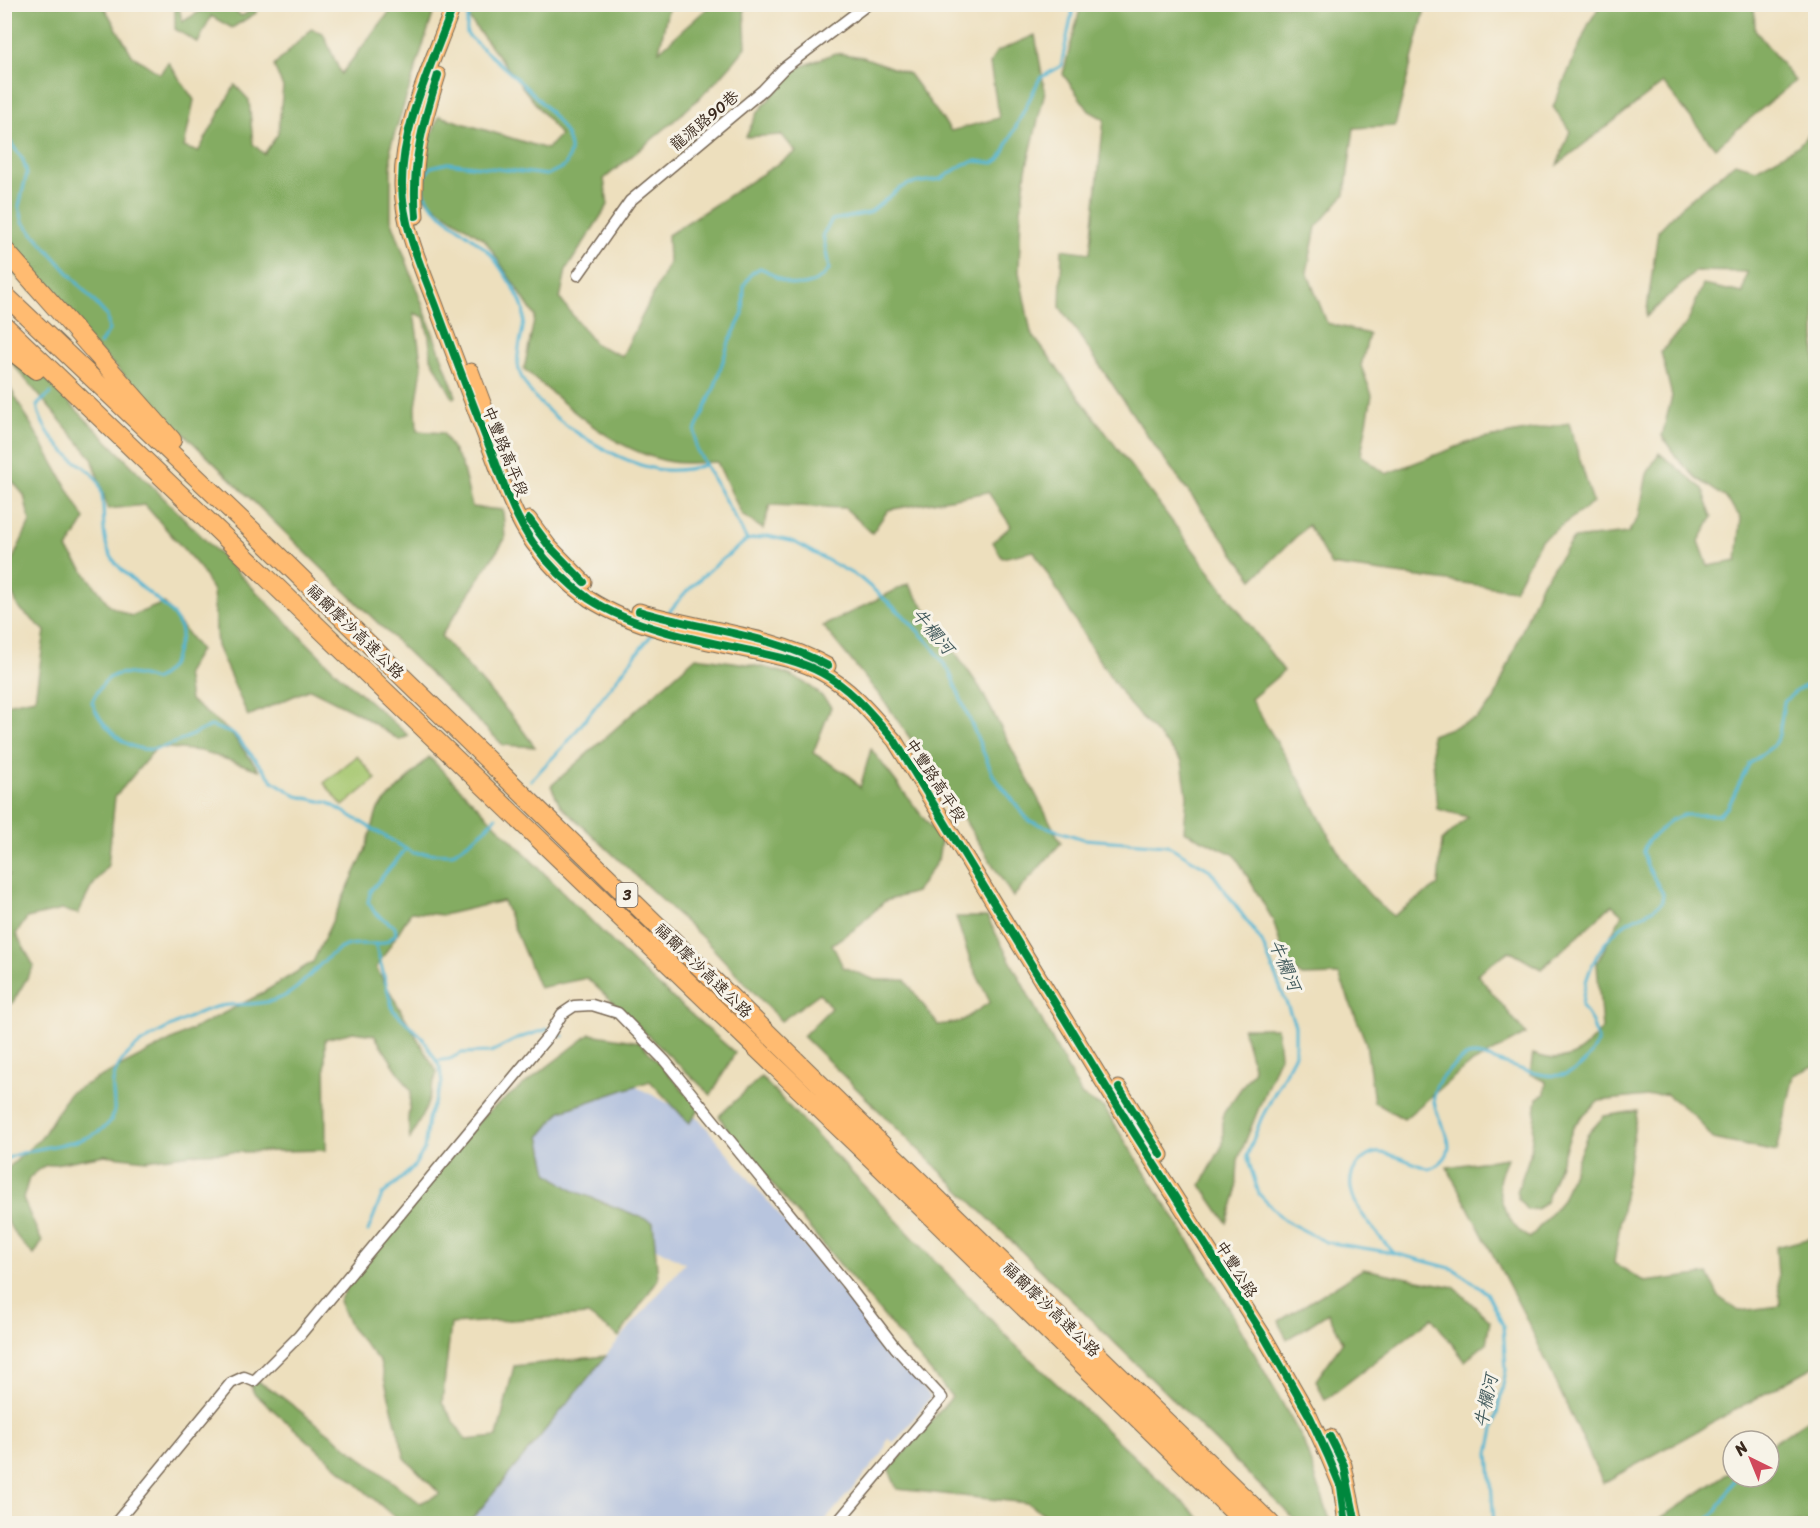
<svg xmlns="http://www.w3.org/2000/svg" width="1820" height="1528" viewBox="0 0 1820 1528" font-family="Sriracha,'LXGW WenKai TC',sans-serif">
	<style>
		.industrial { fill: #b8c5de }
		.green { fill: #a6c770; stroke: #707847; stroke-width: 1.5 }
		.forest { fill: #84ac62; stroke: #606b40; stroke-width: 1.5 }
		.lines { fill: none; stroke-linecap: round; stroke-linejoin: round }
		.stream { stroke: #53b5d2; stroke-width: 3 }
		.street-casing { stroke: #796956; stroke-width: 13 }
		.primary-casing { stroke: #796956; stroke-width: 17 }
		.highway-casing { stroke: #796956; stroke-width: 20 }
		.street { stroke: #fff; stroke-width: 10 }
		.primary { stroke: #ffbb71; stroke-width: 15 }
		.highway { stroke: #ffbb71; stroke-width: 18 }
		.cycleway-casing { stroke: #f7f3e8; stroke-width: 11 }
		.cycleway { stroke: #00873e; stroke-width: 8 }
		.labels { text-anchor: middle; stroke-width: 6; stroke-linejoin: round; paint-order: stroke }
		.shield { fill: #f7f3e8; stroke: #73665b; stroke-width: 1.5 }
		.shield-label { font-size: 15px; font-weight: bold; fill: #3b2a1e }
		.street-label { font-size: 16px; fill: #3b2a1e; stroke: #f7f3e8 }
		.water-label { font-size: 18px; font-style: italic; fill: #435b5d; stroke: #f7f3e8 }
	</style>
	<rect width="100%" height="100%" fill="#f7f3e8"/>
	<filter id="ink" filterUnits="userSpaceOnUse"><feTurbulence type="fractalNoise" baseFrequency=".0167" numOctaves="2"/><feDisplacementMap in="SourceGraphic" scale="12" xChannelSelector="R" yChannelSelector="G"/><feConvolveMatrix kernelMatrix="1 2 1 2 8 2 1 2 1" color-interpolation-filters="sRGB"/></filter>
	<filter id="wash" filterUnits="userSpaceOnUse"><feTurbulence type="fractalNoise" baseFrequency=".008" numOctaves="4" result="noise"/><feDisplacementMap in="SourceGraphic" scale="24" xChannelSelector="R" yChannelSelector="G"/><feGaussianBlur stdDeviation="1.35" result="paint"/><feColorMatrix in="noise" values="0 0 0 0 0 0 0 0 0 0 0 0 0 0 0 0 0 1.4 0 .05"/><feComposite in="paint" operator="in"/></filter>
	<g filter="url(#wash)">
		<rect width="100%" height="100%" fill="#eddfbd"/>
		<path class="industrial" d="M621 1079 699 1119 931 1397 894 1443 888 1438 883 1453 823 1523 461 1524 685 1263 538 1186 536 1124Z"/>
		<path class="green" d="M357 756 376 779 343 806 324 783Z"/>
		<path class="forest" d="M1601 4 1754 5 1755 30 1795 81 1715 148 1663 83 1557 165 1570 131 1553 107 1589 23Z
			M4 5H103L132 55 160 74 168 62 194 100 184 147 198 152 235 85 249 100 253 144 264 154 278 134 283 87 274 66 311 29 323 33 341 74 395 5H436L391 145V219L456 396 453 398 431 358 429 337 424 317 414 313 422 367 416 407 417 431 443 433 462 465 472 507 503 510 505 539 441 636 516 721 535 747 503 745 95 347 5 266Z
			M198 5H226L242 16 258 6 256 13 232 28 211 16 198 43 175 29V10L179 6 182 22 201 11Z
			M471 5H669L659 51 711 5H744L746 47C707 98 653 138 604 179L608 205 566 270 560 299 595 344 622 356 669 263 668 235 796 152 782 135 746 137 757 113 796 69 835 53 863 57 909 74 951 131 999 118 990 64 996 52 1035 35 1045 91 1026 170 1021 211 1019 272 1031 333 1284 671 1251 699C1268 730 1289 759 1305 790 1329 835 1351 885 1393 916L1438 885 1442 841 1468 817 1437 809 1431 735 1476 719 1493 702 1541 584 1573 539 1628 533 1639 516 1647 474 1659 453 1703 489 1712 518 1699 541 1708 566 1737 561 1741 518 1725 497 1696 478 1677 458 1662 436 1672 396 1661 352 1687 323 1703 285 1743 293 1747 272 1696 271 1646 317 1658 231 1681 207 1735 163 1756 169 1798 146 1815 127 1816 1065 1794 1075 1777 1152 1713 1139 1694 1115 1666 1094 1599 1101 1574 1125 1546 1202 1537 1209 1527 1210 1518 1199 1517 1192 1530 1155 1537 1098 1545 1094 1546 1082 1530 1074 1533 1054C1566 1066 1581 1055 1602 1029L1597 963 1622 914 1612 905 1541 969 1509 951 1477 974 1526 1034 1467 1066 1404 1119 1374 1102 1366 1043 1339 975 1302 976 1286 963 1273 920 1235 855 1184 831 1187 796 1182 761 1129 704 1095 654 1034 551 1002 558 993 542 1011 526 988 492 888 510 872 533 845 508 770 505 763 529 742 515 717 462C701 462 682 465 666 461 610 448 567 406 524 369L535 316 485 240 420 196 430 140 439 116 547 149 560 135 467 16Z
			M1081 5H1426L1395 126 1354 128 1345 194 1316 227 1307 272 1327 323 1369 334 1361 366 1372 395 1361 455 1386 474 1472 441 1569 423 1593 503 1541 540 1514 590 1331 565 1308 525 1253 579 1151 441 1060 307 1062 249 1090 253 1104 119 1089 111 1063 74Z
			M5 355 39 372 337 673 409 736 399 740 356 712 310 689 248 716 217 646 213 591 200 568 145 505 108 509 92 458Z
			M8 384 85 519 67 549 110 606 131 616 164 603 200 650 186 673 190 700 230 732 259 770 201 751 157 747 115 797 108 865 91 888 78 914 62 910 27 918 16 934 34 966 13 1002 5 1008 4 876 9 875 4 871 5 704 35 698 45 631 18 607 5 576 30 522 24 495 8 476 5 481 4 385Z
			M908 584 980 688 1061 843 1013 897 942 784 885 702 823 626Z
			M696 657C744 664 801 665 831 707L813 753 850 776 860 788 871 749 941 841 938 860 916 892 885 901 855 929 832 944 843 967 875 980H905L938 1025 960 1022 990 1002 971 963 956 917H987L1082 1096 1104 1108 1208 1271 1303 1440 1331 1523H1298L803 1036 831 1008 820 993 781 1021 704 939 560 805 551 786Z
			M429 757 633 963 735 1053 711 1095 587 978 539 988 503 901 443 915 411 912 376 968 437 1072 426 1108 410 1139 408 1119 411 1091 374 1035 353 1032 325 1039 326 1150 200 1153 146 1160 104 1155 44 1166 29 1178 23 1199 42 1242 34 1255C0 1223 3 1213 7 1169L42 1137 69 1093 259 995 313 962 365 851 378 809Z
			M1243 1028H1277L1280 1055 1238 1160 1236 1194 1227 1223 1201 1185 1223 1144V1114L1254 1070Z
			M590 1034 640 1042 700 1109 689 1123 650 1081 561 1111 540 1136 548 1173 572 1190 653 1222 658 1279 619 1337 588 1315 451 1324 442 1403 466 1440 497 1437 514 1366 606 1356 469 1523H401L254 1393 246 1375 274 1391 420 1503 440 1494 405 1458 380 1362 350 1327 339 1301 368 1252 484 1115Z
			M761 1077 1011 1341 1205 1523H1058L1027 1503 897 1489 889 1470 952 1397 730 1134 719 1116Z
			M1637 1111 1614 1263 1645 1282 1708 1274 1719 1297 1739 1311 1780 1306 1776 1247 1815 1237V1366L1603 1483 1525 1316 1447 1167 1507 1158C1504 1167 1498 1178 1499 1186 1500 1205 1513 1231 1530 1238L1562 1200 1587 1135 1604 1116Z
			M1363 1269 1454 1287 1490 1321 1486 1343 1465 1361 1432 1318 1325 1400 1316 1380 1343 1342 1328 1313 1287 1340 1279 1321Z
			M1815 1415V1523H1653L1733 1470V1477H1769V1446Z"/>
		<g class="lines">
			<path class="stream" d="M482 4C468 11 466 20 467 34 492 60 567 114 570 148 571 153 567 161 565 166L547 175 448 163 431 167C428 172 423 178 423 184 421 211 477 235 493 257 501 268 520 296 523 308 528 330 511 354 521 376 538 415 614 461 656 469 674 472 688 470 705 465
				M4 133 23 160 27 173 19 206 23 222 107 316 109 330 100 344
				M51 393 37 405C40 426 57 446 74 460 81 465 90 470 95 477 110 497 97 532 111 556 127 584 178 605 181 632 182 637 178 644 177 649 174 664 167 674 154 680 122 669 107 669 92 702 97 716 103 723 113 733 146 766 176 741 211 726L234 734 273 781 297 796 329 803 413 853 452 854 482 832 496 817
				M747 540 696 448 695 431 715 386 729 342 743 314 744 285 752 273 760 268C770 271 772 276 781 280 798 290 818 285 829 269L823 234 832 220 869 213 899 189 909 184 941 179 964 164 976 161 994 163 1000 159 1040 78 1061 66 1074 4
				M669 612 684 594 714 566 747 540 768 536 794 542 860 578 903 615 931 645 949 671 993 775 1029 821 1083 839 1167 845 1210 870 1262 942 1295 1025V1054L1261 1119 1247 1156 1259 1194 1284 1220 1326 1242 1394 1253 1454 1269 1487 1293 1503 1325 1506 1370 1489 1453 1494 1524
				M531 780 566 744 652 634
				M554 1031 563 1036
				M436 1061 450 1059 461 1053 491 1052 519 1038 548 1029
				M4 1160C34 1144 84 1148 107 1125 120 1113 111 1097 113 1082 117 1049 160 1032 186 1019 196 1014 209 1008 220 1006 239 1003 260 1006 278 999 306 989 324 950 350 945 368 941 381 950 396 934L395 927 375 913 368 902 371 890 406 849
				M368 1231 382 1195 413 1168 424 1150 428 1119 442 1083 440 1067 422 1037 393 1010 376 946
				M1394 1253C1376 1232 1331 1189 1360 1162 1365 1157 1373 1152 1381 1153 1396 1154 1415 1165 1430 1169 1482 1143 1406 1111 1446 1073 1452 1067 1460 1059 1468 1056 1478 1053 1490 1058 1499 1062 1542 1076 1576 1091 1598 1041L1592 1022 1582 1006C1584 972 1602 936 1633 919 1644 914 1653 911 1662 902L1663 894 1646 864 1643 851 1647 842 1671 820 1684 815H1718L1728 807 1749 764 1773 746 1779 735 1784 702 1796 691 1816 680
				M1703 1524 1717 1511 1736 1477"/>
		</g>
	</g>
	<g filter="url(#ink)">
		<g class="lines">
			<g class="street-casing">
				<path id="street" d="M578 275 630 201 763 90 784 68 868 4
					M115 1524 231 1383 244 1377 254 1381 299 1336 549 1035 562 1014 574 1006 592 1005 618 1013 665 1061 846 1283 895 1347 942 1398 836 1524"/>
			</g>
			<g class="primary-casing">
				<path id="primary" d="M454 4C433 63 401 124 402 186 403 228 422 269 436 306 452 350 469 394 486 438 500 472 511 512 533 543 548 564 568 584 589 599 636 629 697 640 751 651 775 656 800 661 822 673 852 689 873 716 895 741L1133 1131 1265 1338 1310 1417 1328 1456 1341 1487 1346 1524
					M416 216C411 165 423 123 438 75
					M471 371 492 427
					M529 519 549 546 584 582
					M639 611C701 630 772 634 828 666
					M1119 1088 1161 1155
					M1330 1437 1344 1465 1356 1524"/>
			</g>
			<g class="highway-casing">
				<path id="highway" d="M4 249 172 440
					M4 294 255 533 1271 1524
					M4 325 874 1161 1246 1524
					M4 345 36 370"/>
			</g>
			<use href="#street" class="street"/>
			<use href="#primary" class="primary"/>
			<use href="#highway" class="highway"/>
			<g class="cycleway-casing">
				<path id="cycleway" d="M454 4C433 63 401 124 402 186 403 228 422 269 436 306 452 350 469 394 486 438 500 472 511 512 533 543 548 564 568 584 589 599 636 629 697 640 751 651 775 656 800 661 822 673 852 689 873 716 895 741L1133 1131 1265 1338 1310 1417 1328 1456 1341 1487 1346 1524
					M416 216C411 165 423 123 438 75
					M529 519 549 546 584 582
					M639 611C701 630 772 634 828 666
					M1119 1088 1161 1155
					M1330 1437 1344 1465 1356 1524"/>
			</g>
			<use href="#cycleway" class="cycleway"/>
		</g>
	</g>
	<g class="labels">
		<rect class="shield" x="616.5" y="883" width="21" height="24" rx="4.5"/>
		<g class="shield-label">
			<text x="627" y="900">3</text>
		</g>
		<g class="street-label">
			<text transform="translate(704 120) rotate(-40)" y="6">龍源路90巷</text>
			<text transform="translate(506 451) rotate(68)" y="6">中豐路高平段</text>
			<text transform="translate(356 631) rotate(44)" y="6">福爾摩沙高速公路</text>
			<text transform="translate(936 780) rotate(57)" y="6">中豐路高平段</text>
			<text transform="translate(704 970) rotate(44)" y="6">福爾摩沙高速公路</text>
			<text transform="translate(1237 1269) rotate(58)" y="6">中豐公路</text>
			<text transform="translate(1052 1309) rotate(44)" y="6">福爾摩沙高速公路</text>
		</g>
		<g class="water-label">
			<text transform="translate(933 631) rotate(50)" y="6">牛欄河</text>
			<text transform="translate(1285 965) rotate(67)" y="6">牛欄河</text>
			<text transform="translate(1486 1401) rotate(-78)" y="6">牛欄河</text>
		</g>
	</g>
	<rect width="1820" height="1528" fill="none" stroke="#f7f3e8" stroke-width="24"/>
	<g transform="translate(1751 1459) rotate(317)"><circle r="28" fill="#f7f3e8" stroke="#aca397" stroke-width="1.5"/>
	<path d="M0-4.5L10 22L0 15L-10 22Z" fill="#d1495b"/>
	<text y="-9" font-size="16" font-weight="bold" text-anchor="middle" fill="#3b2a1e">N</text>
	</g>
</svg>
